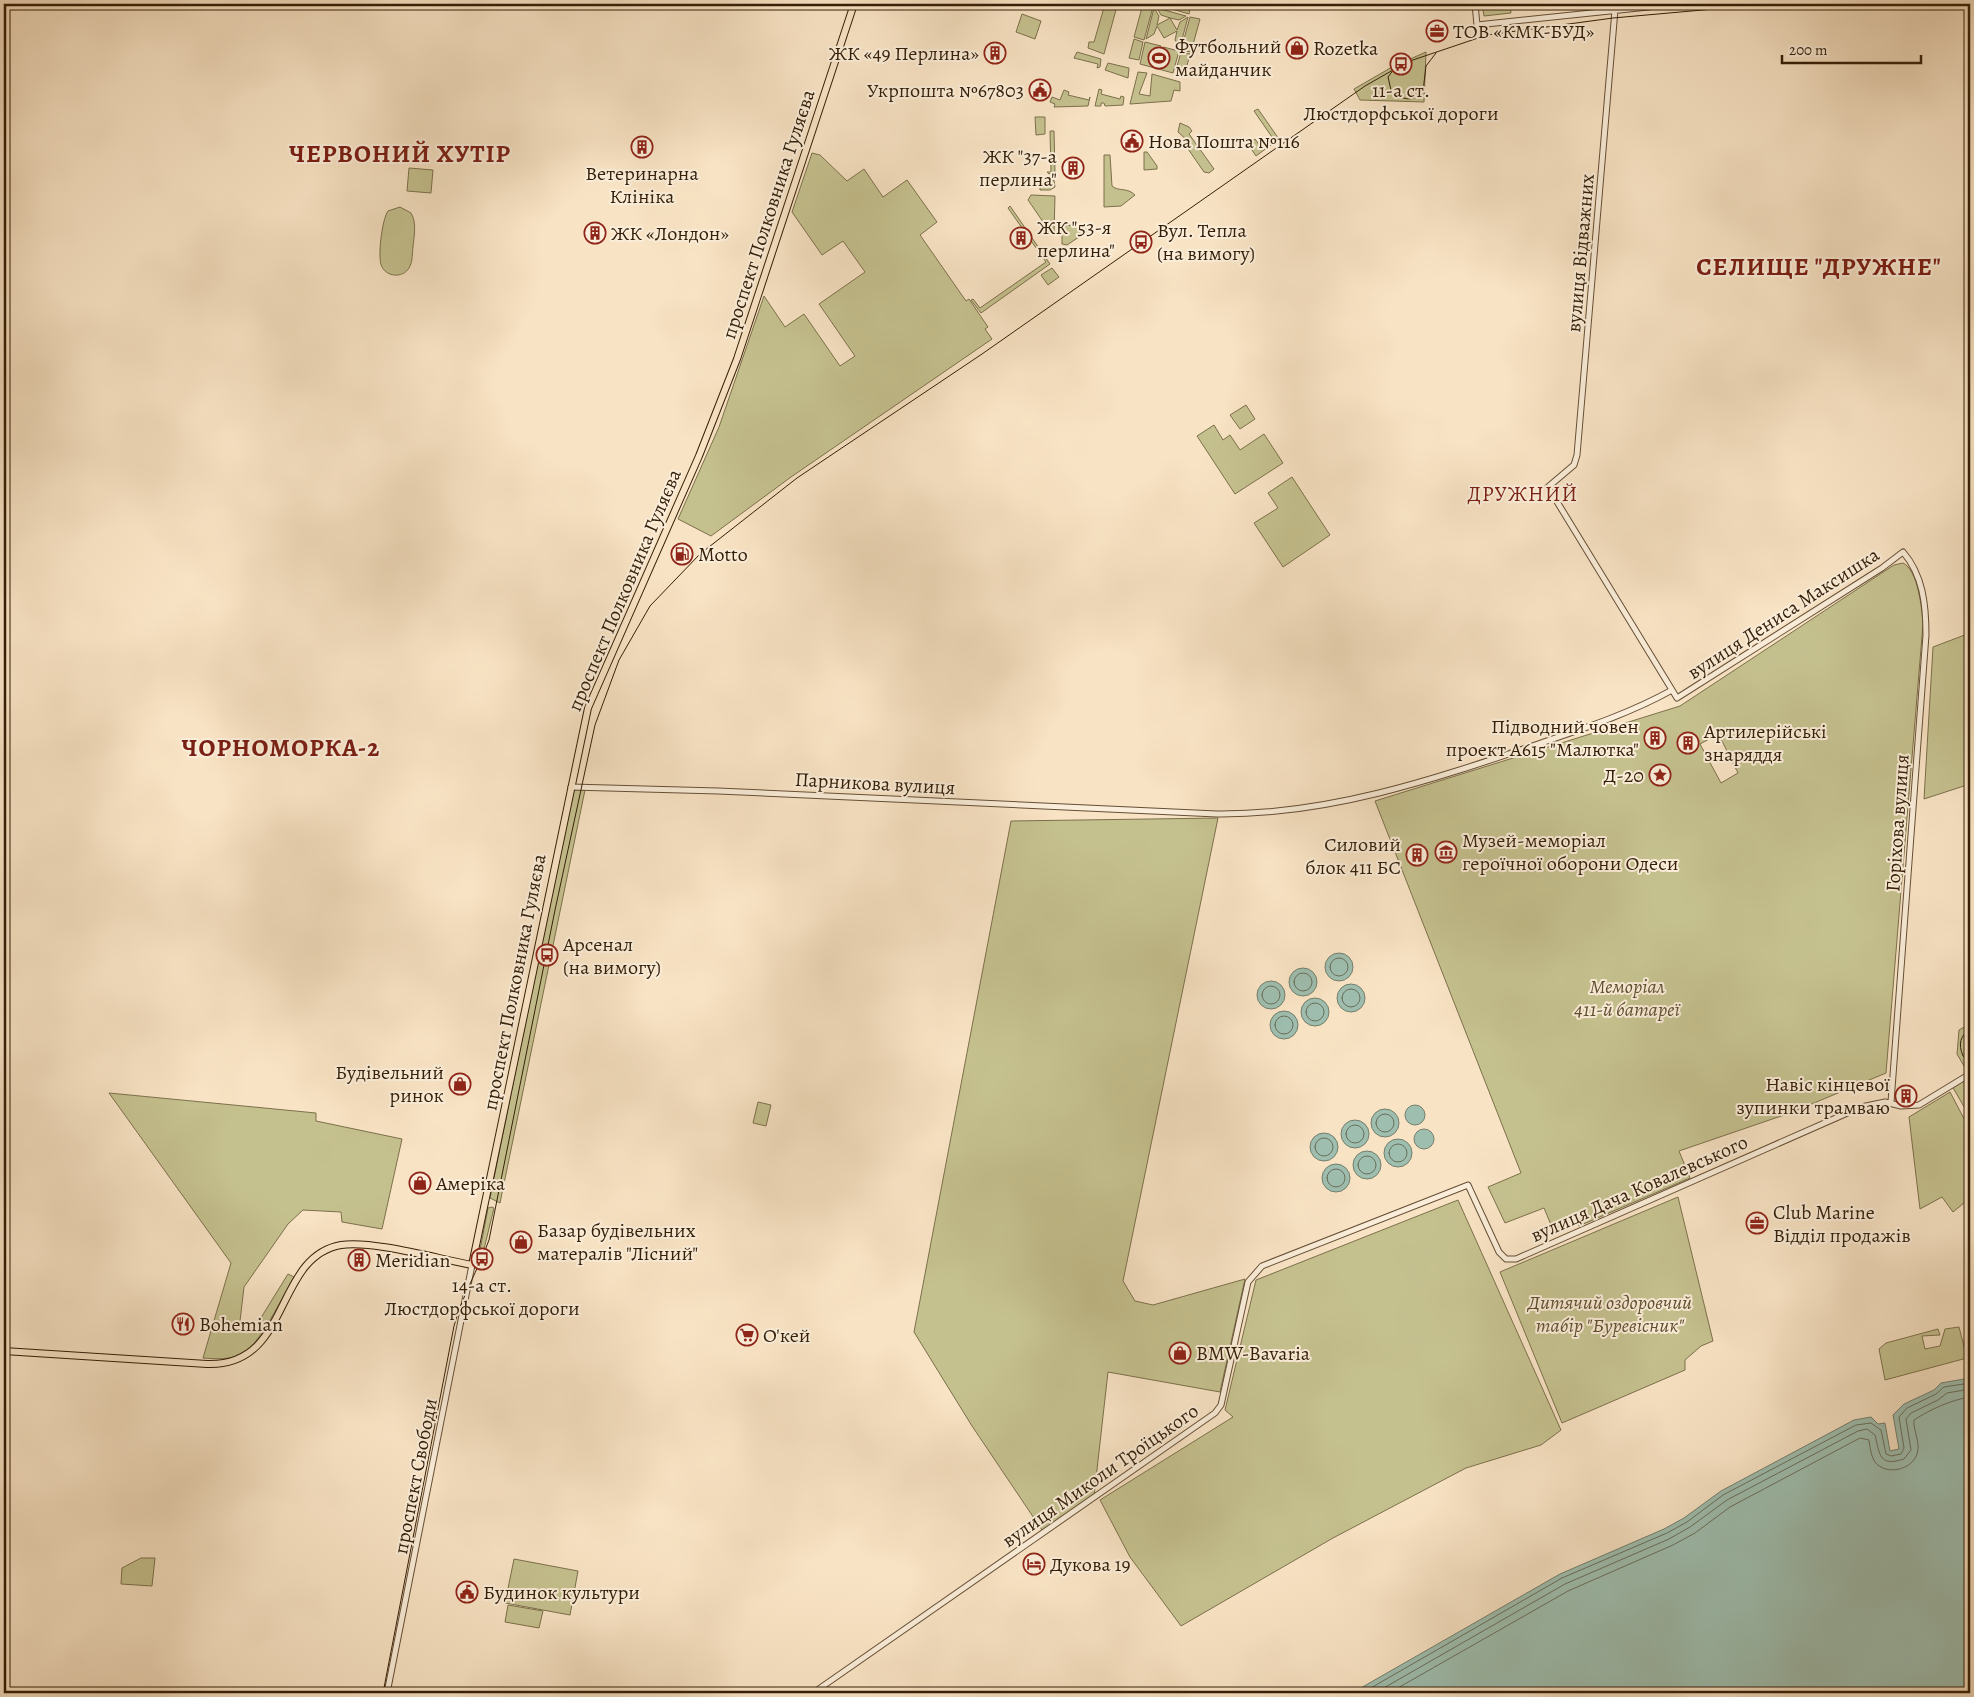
<svg xmlns="http://www.w3.org/2000/svg" width="1974" height="1697" viewBox="0 0 1974 1697" font-family="Alegreya,serif">
	<style>
		.green { fill: #c5c18f; stroke: #7c704b; fill-rule: evenodd }
		.water { fill: #9ebeaf; stroke: #747e6c }
		.lines { fill: none; stroke-linecap: round; stroke-linejoin: round }
		.shore { stroke: #696e5b; stroke-width: 1 }
		.minor-casing { stroke: #654f36; stroke-width: 7 }
		.major-casing { stroke: #341e07; stroke-width: 8 }
		.minor { stroke: #faedd9; stroke-width: 5 }
		.major { stroke: #f8e3c4; stroke-width: 6 }
		.tram { stroke: #341e07; stroke-width: 1 }
		.labels { text-anchor: middle; stroke-width: 4; stroke-linejoin: round; paint-order: stroke }
		.poi-label { font-size: 20px; fill: #341e07; stroke: #faedd9; text-anchor: start }
		.street-label { font-size: 20px; fill: #341e07; stroke: #faedd9 }
		.park-label { font-size: 20px; font-style: italic; fill: #604f30; stroke: #faedd9 }
		.neighbourhood-label { font-size: 21px; letter-spacing: 1px; fill: #7a1f14; stroke: #faedd9 }
		.district-label { font-size: 25px; font-weight: bold; letter-spacing: 1px; fill: #7a1f14; stroke: #faedd9 }
	</style>
	<rect width="100%" height="100%" fill="#f8e3c4"/>
	<filter id="stains"><feTurbulence type="fractalNoise" baseFrequency=".004" numOctaves="4"/><feColorMatrix values="0 0 0 0 .2 0 0 0 0 .09 0 0 0 0 .02 0 0 0 .5 -.17"/></filter>
	<radialGradient id="worn" r=".72"><stop offset=".6" stop-color="#630" stop-opacity="0"/><stop offset="1" stop-color="#630" stop-opacity=".3"/></radialGradient>
	<path class="green" d="M1105 4 1117 6 1104 54 1088 48 1089 42H1094Z
		M1143 4 1153 7 1144 40 1134 37Z
		M1155 4H1191L1189 14Z
		M1482 4H1510L1511 13 1484 16Z
		M1154 8 1159 16 1157 25 1170 18 1161 15 1157 8 1186 16 1179 20 1170 18 1177 30 1180 22 1188 17 1180 47 1175 40 1177 31 1164 38 1157 26 1154 34 1146 39Z
		M1022 14 1041 21 1035 39 1016 32Z
		M1190 17 1200 19 1191 52 1181 50Z
		M1134 39 1143 42 1139 60 1129 58Z
		M1145 42 1161 46V53L1163 47 1179 51 1173 73 1140 64Z
		M1077 52 1101 59 1100 67 1097 68 1098 64 1074 58Z
		M1181 52 1190 54 1185 73 1176 70Z
		M1426 52 1424 102 1360 100 1354 89 1392 67Z
		M1108 63 1129 68 1128 78 1105 70Z
		M1138 72 1147 73 1139 94 1150 96 1152 74 1180 82V91L1174 90 1171 101 1130 104Z
		M1099 89 1102 90 1101 94 1120 99 1121 96 1124 97 1123 105 1105 106 1104 103H1101V106H1095Z
		M1064 90 1069 92 1068 95 1089 100 1090 97 1088 106 1054 107 1055 104 1050 102 1052 97 1060 100Z
		M1258 109 1279 139 1256 156 1248 144 1255 139 1262 149 1274 140 1254 111Z
		M1035 117H1045V134L1036 135Z
		M1180 123 1189 127 1192 131 1189 134 1214 169 1209 173 1204 172 1186 146 1190 143 1178 132Z
		M1050 131H1054L1055 172 1049 174 1047 172H1051Z
		M1144 152H1147L1157 166V169L1144 170Z
		M812 153 820 155 847 181 864 169 883 197 907 180 937 222 920 235 966 301 969 299 988 327 985 329 992 339 791 477 711 536 678 519 719 427 764 296 785 327 804 314 840 366 855 356 819 304 865 272 843 241 822 255 792 212Z
		M1104 155H1110L1112 186C1119 192 1127 187 1135 195L1121 206 1104 207Z
		M409 168 433 170 431 193 407 191Z
		M1040 179 1054 180 1055 187 1050 190H1040Z
		M1031 195 1055 196 1054 232H1050L1028 200Z
		M1010 206 1050 264 981 313 971 300 973 299 980 308 1046 262 1008 208Z
		M400 207 411 213C417 223 414 236 413 247 412 253 413 260 410 266 405 278 388 278 382 267 377 259 382 219 388 211Z
		M1084 224 1088 227V231L1067 245 1062 244V226Z
		M1052 268 1059 277 1048 285 1041 275Z
		M1246 405 1255 419 1240 429 1230 415Z
		M1214 425 1223 440 1230 435 1240 450 1264 434 1283 463 1235 494 1197 436Z
		M1292 477 1330 535 1283 567 1254 523 1278 508 1268 493Z
		M1903 563C1918 570 1922 609 1923 624L1886 1073 1790 1113 1679 1151 1690 1178 1579 1226 1577 1222 1554 1232 1544 1208 1505 1223 1488 1187 1521 1173 1375 801 1680 706 1894 565ZM1715 736 1722 741 1738 773 1721 783 1700 744Z
		M1970 633V784L1924 799 1933 647Z
		M572 790H585L500 1203 490 1198Z
		M1218 818 1123 1281 1135 1301 1153 1305 1245 1279 1220 1392 1108 1372 1094 1496 1044 1533 972 1426 914 1332 1011 821Z
		M1970 1024V1072L1968 1073 1957 1054 1959 1030Z
		M1970 1076V1117L1952 1086Z
		M1950 1092 1970 1130V1198L1953 1212 1942 1197 1920 1209 1909 1117Z
		M109 1093 316 1113V1121L402 1139 382 1229 342 1222 341 1212 303 1210 288 1224 244 1287 240 1321 254 1329 288 1274 294 1277C283 1296 259 1346 242 1354 230 1360 216 1359 203 1358L231 1263Z
		M758 1102 771 1105 766 1126 753 1123Z
		M1678 1197 1713 1341 1701 1346 1685 1360V1370L1562 1423 1500 1272Z
		M1458 1200 1561 1430 1541 1445 1466 1468 1333 1538 1181 1626 1130 1557 1100 1500 1233 1417 1225 1410 1256 1280Z
		M492 1207 494 1208 483 1253 480 1250 488 1208Z
		M1959 1327 1967 1358 1885 1380 1879 1349 1886 1343 1938 1329 1940 1335 1922 1336 1925 1349 1940 1346 1945 1329Z
		M141 1558H155L152 1586 121 1584 122 1568Z
		M514 1559 578 1571 570 1615 505 1603Z
		M508 1605 543 1611 539 1628 505 1622Z"/>
	<path class="water" d="M1325 967a14 14 0 1 1 28 0a14 14 0 1 1-28 0Z
		M1289 982a14 14 0 1 1 28 0a14 14 0 1 1-28 0Z
		M1257 995a14 14 0 1 1 28 0a14 14 0 1 1-28 0Z
		M1337 998a14 14 0 1 1 28 0a14 14 0 1 1-28 0Z
		M1301 1012a14 14 0 1 1 28 0a14 14 0 1 1-28 0Z
		M1270 1025a14 14 0 1 1 28 0a14 14 0 1 1-28 0Z
		M1405 1115a10 10 0 1 1 20 0a10 10 0 1 1-20 0Z
		M1371 1123a14 14 0 1 1 28 0a14 14 0 1 1-28 0Z
		M1341 1134a14 14 0 1 1 28 0a14 14 0 1 1-28 0Z
		M1414 1139a10 10 0 1 1 20 0a10 10 0 1 1-20 0Z
		M1310 1147a14 14 0 1 1 28 0a14 14 0 1 1-28 0Z
		M1384 1153a14 14 0 1 1 28 0a14 14 0 1 1-28 0Z
		M1353 1165a14 14 0 1 1 28 0a14 14 0 1 1-28 0Z
		M1322 1178a14 14 0 1 1 28 0a14 14 0 1 1-28 0Z
		M1970 1378V1693H1352L1560 1574 1664 1529 1684 1518 1721 1491 1854 1420 1871 1417 1878 1424 1885 1423 1890 1451 1899 1449 1893 1415 1904 1404 1934 1390 1941 1383Z"/>
	<g class="lines">
		<path class="shore" d="M1330 967a9 9 0 1 1 18 0a9 9 0 1 1-18 0Z
			M1294 982a9 9 0 1 1 18 0a9 9 0 1 1-18 0Z
			M1262 995a9 9 0 1 1 18 0a9 9 0 1 1-18 0Z
			M1342 998a9 9 0 1 1 18 0a9 9 0 1 1-18 0Z
			M1306 1012a9 9 0 1 1 18 0a9 9 0 1 1-18 0Z
			M1275 1025a9 9 0 1 1 18 0a9 9 0 1 1-18 0Z
			M1376 1123a9 9 0 1 1 18 0a9 9 0 1 1-18 0Z
			M1346 1134a9 9 0 1 1 18 0a9 9 0 1 1-18 0Z
			M1315 1147a9 9 0 1 1 18 0a9 9 0 1 1-18 0Z
			M1389 1153a9 9 0 1 1 18 0a9 9 0 1 1-18 0Z
			M1358 1165a9 9 0 1 1 18 0a9 9 0 1 1-18 0Z
			M1327 1178a9 9 0 1 1 18 0a9 9 0 1 1-18 0Z
			M1362 1693 1562 1578 1667 1533 1687 1522 1723 1495 1856 1425 1871 1423 1881 1430 1886 1454 1891 1456 1901 1454 1904 1448 1899 1417 1907 1408 1936 1394 1944 1387 1970 1383
			M1375 1693 1565 1584 1669 1539 1690 1527 1727 1500 1858 1431 1867 1429 1875 1435C1880 1455 1879 1467 1904 1459L1911 1450 1906 1419 1911 1413 1938 1400 1947 1393 1970 1389
			M1389 1693 1568 1591 1673 1545 1695 1533 1730 1507 1860 1438 1869 1440C1870 1448 1871 1456 1875 1462 1886 1476 1912 1470 1917 1454 1921 1443 1913 1431 1914 1420 1931 1409 1951 1400 1970 1397"/>
		<g class="minor-casing">
			<path id="minor" d="M1475 4 1477 25 1677 4
				M1615 10 1577 455 1574 465 1548 487 1677 698 1882 568 1903 552C1923 575 1926 605 1926 635L1891 1102
				M571 787 718 791 1217 814C1328 815 1432 780 1535 745 1582 729 1629 714 1672 690
				M387 1693 472 1265
				M813 1693 1215 1413 1221 1405 1248 1282 1262 1266 1468 1185 1499 1252 1506 1259H1516L1861 1107 1885 1102 1901 1106 1919 1105 1970 1074"/>
		</g>
		<g class="major-casing">
			<path id="major" d="M4 1351 207 1364C292 1367 273 1257 341 1245 372 1240 439 1259 472 1265L588 708 699 456 737 359 854 4"/>
		</g>
		<use href="#minor" class="minor"/>
		<use href="#major" class="major"/>
		<path class="tram" d="M1764 8 1807 4
			M1394 69 1388 77 1391 90C1401 100 1414 103 1423 91L1426 66 1436 53
			M1970 1029C1960 1036 1958 1044 1963 1056L1970 1061
			M383 1693 454 1326C462 1296 478 1270 489 1240L555 910 595 725 619 660 650 606 700 554 797 478 982 354 1365 86 1407 62 1487 35 1613 18 1770 4"/>
	</g>
	<defs>
		<g id="office-ring" transform="scale(1.125)"><circle r="9.5" fill="#faedd9" stroke="#8f2418" stroke-width="1.5"/><path d="M-6-3h4V-5.5h4V-3h4V5H-6ZM-1-4.5V-3h2v-1.5ZM-6 0V1H6V0Z" fill="#8f2418"/></g>
		<g id="shop-ring" transform="scale(1.125)"><circle r="9.5" fill="#faedd9" stroke="#8f2418" stroke-width="1.5"/><path d="M-5-2.5h2.3a2.7 3.5 0 0 1 5.4 0H5L5.5 6h-11ZM-1.5-2.5h3a1.5 2.3 0 0 0-3 0Z" fill="#8f2418"/></g>
		<g id="building-ring" transform="scale(1.125)"><circle r="9.5" fill="#faedd9" stroke="#8f2418" stroke-width="1.5"/><path d="M-4-6H4V6H1V3H-1V6H-4ZM-2.5-4.3h1.7v1.8h-1.7ZM.8-4.3h1.7v1.8H.8ZM-2.5-1h1.7V.8h-1.7ZM.8-1h1.7V.8H.8Z" fill="#8f2418"/></g>
		<g id="stadium-ring" transform="scale(1.125)"><circle r="9.5" fill="#faedd9" stroke="#8f2418" stroke-width="1.5"/><path d="M0-5a6.5 5 0 1 0 0 10a6.5 5 0 1 0 0-10ZM-3.5-1.8h7v3.6h-7Z" fill="#8f2418"/></g>
		<g id="bus-ring" transform="scale(1.125)"><circle r="9.5" fill="#faedd9" stroke="#8f2418" stroke-width="1.5"/><path d="M-5-6H5V4H4V6H2V4H-2V6H-4V4H-5ZM-3.5-4V0h7V-4ZM-3.5 1.2v1.5H-2V1.2ZM2 1.2v1.5H3.5V1.2Z" fill="#8f2418"/></g>
		<g id="civic-ring" transform="scale(1.125)"><circle r="9.5" fill="#faedd9" stroke="#8f2418" stroke-width="1.5"/><path d="M-.6-6.5H3V-4.5H.6V-3L4-1V1h2V6H-6V1h2V-1L-.6-3ZM-1.2 2.5V6h2.4V2.5Z" fill="#8f2418"/></g>
		<g id="fuel-ring" transform="scale(1.125)"><circle r="9.5" fill="#faedd9" stroke="#8f2418" stroke-width="1.5"/><path d="M-5.5-6h7V0h2V4h1.3V-2.5L3-4.5l.8-.8L6-3V5H2.5V1h-1V6h-7ZM-4.2-4.7v3.2H.2V-4.7Z" fill="#8f2418"/></g>
		<g id="sight-ring" transform="scale(1.125)"><circle r="9.5" fill="#faedd9" stroke="#8f2418" stroke-width="1.5"/><path d="M0-6L1.8-2.2L6-1.7L2.9 1.2L3.7 5.4L0 3.3L-3.7 5.4L-2.9 1.2L-6-1.7L-1.8-2.2Z" fill="#8f2418"/></g>
		<g id="museum-ring" transform="scale(1.125)"><circle r="9.5" fill="#faedd9" stroke="#8f2418" stroke-width="1.5"/><path d="M0-6L6-3V-2H-6V-3ZM-5-1h2V3h-2ZM-1-1h2V3h-2ZM3-1h2V3H3ZM-6 4H6V6H-6Z" fill="#8f2418"/></g>
		<g id="restaurant-ring" transform="scale(1.125)"><circle r="9.5" fill="#faedd9" stroke="#8f2418" stroke-width="1.5"/><path d="M-5-6h1v4h1v-4h1v4h1v-4h1v5L-1.5 .5V6h-2V.5L-5-1ZM5-6V6H3V1.5H1.5Q1.5-4 5-6Z" fill="#8f2418"/></g>
		<g id="supermarket-ring" transform="scale(1.125)"><circle r="9.5" fill="#faedd9" stroke="#8f2418" stroke-width="1.5"/><path d="M-6-5.5h2.5l.6 2H6L4.5 2H-2.5L-4.4-4H-6ZM-1.5 3.2a1.3 1.3 0 1 0 .1 0ZM3 3.2a1.3 1.3 0 1 0 .1 0Z" fill="#8f2418"/></g>
		<g id="hotel-ring" transform="scale(1.125)"><circle r="9.5" fill="#faedd9" stroke="#8f2418" stroke-width="1.5"/><path d="M-6-4.5h1.5V1H6V5H4.5V3h-9V5H-6ZM-4 0a1.8 1.8 0 1 1 3.6 0ZM.5 0V-2.5h3Q6-2.5 6 0Z" fill="#8f2418"/></g>
	</defs>
	<g fill-rule="evenodd">
		<use href="#office-ring" x="1437" y="31"/>
		<use href="#shop-ring" x="1297" y="48"/>
		<use href="#building-ring" x="995" y="53"/>
		<use href="#stadium-ring" x="1159" y="58"/>
		<use href="#bus-ring" x="1401" y="64"/>
		<use href="#civic-ring" x="1040" y="90"/>
		<use href="#civic-ring" x="1132" y="141"/>
		<use href="#building-ring" x="642" y="147"/>
		<use href="#building-ring" x="1073" y="168"/>
		<use href="#building-ring" x="595" y="233"/>
		<use href="#building-ring" x="1021" y="238"/>
		<use href="#bus-ring" x="1141" y="242"/>
		<use href="#fuel-ring" x="682" y="554"/>
		<use href="#building-ring" x="1655" y="738"/>
		<use href="#building-ring" x="1688" y="743"/>
		<use href="#sight-ring" x="1660" y="775"/>
		<use href="#museum-ring" x="1446" y="852"/>
		<use href="#building-ring" x="1417" y="855"/>
		<use href="#bus-ring" x="547" y="955"/>
		<use href="#shop-ring" x="460" y="1084"/>
		<use href="#building-ring" x="1906" y="1096"/>
		<use href="#shop-ring" x="420" y="1183"/>
		<use href="#office-ring" x="1757" y="1223"/>
		<use href="#shop-ring" x="521" y="1242"/>
		<use href="#bus-ring" x="482" y="1259"/>
		<use href="#building-ring" x="359" y="1260"/>
		<use href="#restaurant-ring" x="183" y="1324"/>
		<use href="#supermarket-ring" x="747" y="1335"/>
		<use href="#shop-ring" x="1180" y="1353"/>
		<use href="#hotel-ring" x="1034" y="1564"/>
		<use href="#civic-ring" x="467" y="1592"/>
	</g>
	<g class="labels">
		<g class="poi-label">
			<text x="1453" y="38">ТОВ «КМК-БУД»</text>
			<text x="1175" y="53">Футбольний<tspan x="1175" dy="23">майданчик</tspan></text>
			<text x="1313" y="55">Rozetka</text>
			<text x="979" y="60" text-anchor="end">ЖК «49 Перлина»</text>
			<text x="1024" y="97" text-anchor="end">Укрпошта №67803</text>
			<text x="1401" y="97" text-anchor="middle">11-а ст.<tspan x="1401" dy="23">Люстдорфської дороги</tspan></text>
			<text x="1148" y="148">Нова Пошта №116</text>
			<text x="1057" y="163" text-anchor="end">ЖК "37-а<tspan x="1057" dy="23">перлина"</tspan></text>
			<text x="642" y="180" text-anchor="middle">Ветеринарна<tspan x="642" dy="23">Клініка</tspan></text>
			<text x="1037" y="234">ЖК "53-я<tspan x="1037" dy="23">перлина"</tspan></text>
			<text x="1157" y="237">Вул. Тепла<tspan x="1157" dy="23">(на вимогу)</tspan></text>
			<text x="611" y="240">ЖК «Лондон»</text>
			<text x="698" y="561">Motto</text>
			<text x="1639" y="733" text-anchor="end">Підводний човен<tspan x="1639" dy="23">проект А615 "Малютка"</tspan></text>
			<text x="1704" y="738">Артилерійські<tspan x="1704" dy="23">знаряддя</tspan></text>
			<text x="1644" y="782" text-anchor="end">Д-20</text>
			<text x="1462" y="847">Музей-меморіал<tspan x="1462" dy="23">героїчної оборони Одеси</tspan></text>
			<text x="1401" y="851" text-anchor="end">Силовий<tspan x="1401" dy="23">блок 411 БС</tspan></text>
			<text x="563" y="951">Арсенал<tspan x="563" dy="23">(на вимогу)</tspan></text>
			<text x="444" y="1079" text-anchor="end">Будівельний<tspan x="444" dy="23">ринок</tspan></text>
			<text x="1890" y="1091" text-anchor="end">Навіс кінцевої<tspan x="1890" dy="23">зупинки трамваю</tspan></text>
			<text x="436" y="1190">Амеріка</text>
			<text x="1773" y="1219">Club Marine<tspan x="1773" dy="23">Відділ продажів</tspan></text>
			<text x="537" y="1237">Базар будівельних<tspan x="537" dy="23">матералів "Лісний"</tspan></text>
			<text x="375" y="1267">Meridian</text>
			<text x="482" y="1292" text-anchor="middle">14-а ст.<tspan x="482" dy="23">Люстдорфської дороги</tspan></text>
			<text x="199" y="1331">Bohemian</text>
			<text x="763" y="1342">О'кей</text>
			<text x="1196" y="1360">BMW-Bavaria</text>
			<text x="1050" y="1571">Дукова 19</text>
			<text x="483" y="1599">Будинок культури</text>
		</g>
		<g class="street-label">
			<text transform="translate(768 214) rotate(-72)" y="7">проспект Полковника Гуляєва</text>
			<text transform="translate(1580 253) rotate(-85)" y="7">вулиця Відважних</text>
			<text transform="translate(624 590) rotate(-67)" y="7">проспект Полковника Гуляєва</text>
			<text transform="translate(1783 613) rotate(-33)" y="7">вулиця Дениса Максишка</text>
			<text transform="translate(875 783) rotate(3)" y="7">Парникова вулиця</text>
			<text transform="translate(1897 823) rotate(-86)" y="7">Горіхова вулиця</text>
			<text transform="translate(514 982) rotate(-79)" y="7">проспект Полковника Гуляєва</text>
			<text transform="translate(1639 1188) rotate(-24)" y="7">вулиця Дача Ковалевського</text>
			<text transform="translate(1100 1475) rotate(-35)" y="7">вулиця Миколи Троїцького</text>
			<text transform="translate(415 1476) rotate(-79)" y="7">проспект Свободи</text>
		</g>
		<g class="park-label">
			<text x="1627" y="993">Меморіал<tspan x="1627" dy="23">411-й батареї</tspan></text>
			<text x="1610" y="1309">Дитячий оздоровчий<tspan x="1610" dy="23">табір "Буревісник"</tspan></text>
		</g>
		<g class="neighbourhood-label">
			<text x="1523" y="501">ДРУЖНИЙ</text>
		</g>
		<g class="district-label">
			<text x="400" y="162">ЧЕРВОНИЙ ХУТІР</text>
			<text x="1819" y="275">СЕЛИЩЕ "ДРУЖНЕ"</text>
			<text x="281" y="756">ЧОРНОМОРКА-2</text>
		</g>
	</g>
	<rect width="1974" height="1697" fill="none" stroke="#f8e3c4" stroke-width="20"/>
	<rect x="5" y="5" width="1964" height="1687" fill="none" stroke="#341e07" stroke-width="2.5"/>
	<rect x="10" y="10" width="1954" height="1677" fill="none" stroke="#341e07"/>
	<path d="M1782 55v8h139v-8" fill="none" stroke="#341e07" stroke-width="2.5"/>
	<text x="1789" y="55" font-size="15" fill="#341e07" stroke="#faedd9" stroke-width="4" paint-order="stroke">200 m</text>
	<rect width="100%" height="100%" filter="url(#stains)"/>
	<rect width="100%" height="100%" fill="url(#worn)"/>
</svg>
